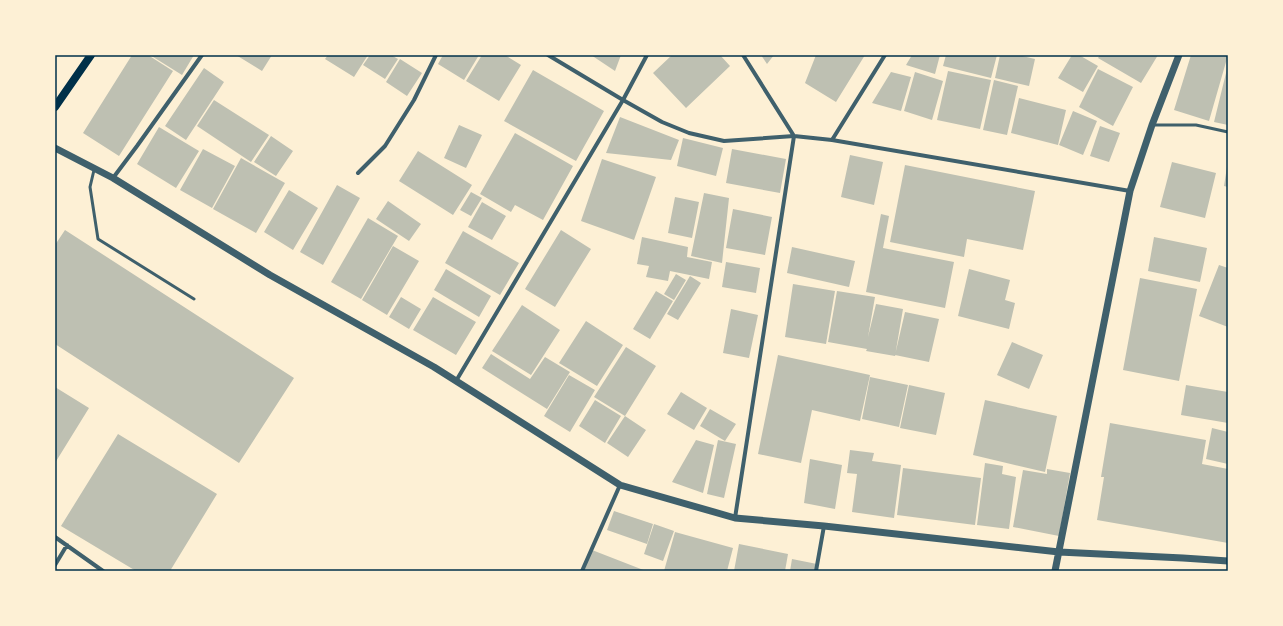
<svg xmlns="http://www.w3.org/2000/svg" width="1283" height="626" viewBox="0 0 1283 626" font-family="'PT Sans Narrow',sans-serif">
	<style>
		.building { fill: #bec0b2 }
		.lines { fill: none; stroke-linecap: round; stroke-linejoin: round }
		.service { stroke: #3f606c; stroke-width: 3 }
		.minor { stroke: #3f606c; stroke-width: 4 }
		.tertiary { stroke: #3f606c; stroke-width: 7 }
		.secondary { stroke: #003049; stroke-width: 8 }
		.neatline { fill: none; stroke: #003049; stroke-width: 1.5 }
	</style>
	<rect width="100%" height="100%" fill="#fdf0d5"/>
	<path class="building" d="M132 55H148L173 71 119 156 83 133Z
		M150 55H194L182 75Z
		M236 55H272L262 71Z
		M328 55H368L354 77 325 59Z
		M370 55H391L398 59 385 79 363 65Z
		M443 55H479L464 80 438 64Z
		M482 55H505L521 65 499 101 466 81Z
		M591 55H621L615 71Z
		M672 55H720L730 66 686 108 653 73Z
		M761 55H774L767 64Z
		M816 55H865L836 102 805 83Z
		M912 55H940L935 74 906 65Z
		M946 55H997L991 78 943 66Z
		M1000 55H1018L1035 59 1029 86 995 78Z
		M1072 55H1079L1098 66 1083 92 1058 78Z
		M1100 55H1158L1141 83 1098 58Z
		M1191 55H1228L1209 121 1174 110Z
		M400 59 422 73 407 96 386 82Z
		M204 68 224 82 186 140 165 126Z
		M1098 69 1133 87 1113 126 1079 107Z
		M1227 69H1228V125L1214 122Z
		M533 70 604 111 576 161 504 121Z
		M948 71 991 80 980 129 937 120Z
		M891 72 911 77 901 111 872 103Z
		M915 72 943 81 932 120 904 111Z
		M994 80 1018 86 1007 135 983 130Z
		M1019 98 1066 110 1058 145 1011 133Z
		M214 100 269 135 251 162 197 126Z
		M1073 111 1097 121 1083 155 1059 145Z
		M620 117 679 140 671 160 606 153Z
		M459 125 482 135 466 168 444 158Z
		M1100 126 1120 133 1109 162 1090 156Z
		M159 127 199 151 176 188 137 164Z
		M515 133 573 166 543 220 515 205 511 212 480 194Z
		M271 136 293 151 276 176 254 162Z
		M683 138 723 148 716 176 677 166Z
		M203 149 235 166 212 208 180 190Z
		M732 149 786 159 780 193 726 183Z
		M418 151 472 185 453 215 399 181Z
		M850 155 883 162 874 205 841 197Z
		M241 158 285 183 256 233 213 209Z
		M602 159 656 177 634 240 581 221Z
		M1172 162 1216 173 1205 218 1160 207Z
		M905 165 1035 191 1023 250 967 239 964 257 890 242Z
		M1227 167H1228V187L1224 186Z
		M337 185 360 198 323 265 300 252Z
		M289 190 318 208 293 250 264 232Z
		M471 192 482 198 471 216 460 210Z
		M704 193 729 198 722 263 691 256Z
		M675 197 699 202 692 238 668 233Z
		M388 201 421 224 409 241 376 219Z
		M482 202 506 216 492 240 468 227Z
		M733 209 772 217 765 255 726 248Z
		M881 214 889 216 883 248 954 262 945 308 866 292Z
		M368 218 398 236 361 299 331 282Z
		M65 230 294 378 239 463 55 344V245Z
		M561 230 591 249 555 307 525 289Z
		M463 231 519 263 500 295 445 263Z
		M642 237 688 247 687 257 712 262 709 279 670 271 668 281 646 277 649 266 637 264Z
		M1154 237 1207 248 1200 282 1148 271Z
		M393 246 419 261 387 315 362 300Z
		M792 247 855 261 849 287 787 273Z
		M726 262 760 268 756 293 722 287Z
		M1219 265 1228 268V327L1199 316Z
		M446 269 491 296 479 317 434 290Z
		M969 269 1010 280 1005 300 1015 303 1009 329 958 316Z
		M676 274 686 280 674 300 664 294Z
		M690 276 701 283 678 320 667 314Z
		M1140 278 1197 289 1179 381 1123 370Z
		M793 284 835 291 826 344 785 337Z
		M656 291 673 301 650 339 633 329Z
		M837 291 875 297 868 337 876 304 903 309 895 356 866 351 867 349 828 342Z
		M401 297 421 309 409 329 389 317Z
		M433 297 476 322 456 355 413 330Z
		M522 305 560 330 531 375 492 351Z
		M731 309 758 315 749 358 723 353Z
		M905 312 939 319 929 362 895 355Z
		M586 321 623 345 597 386 559 363Z
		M1012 342 1043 355 1029 389 997 375Z
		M626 347 656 366 625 416 594 397Z
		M491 354 530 379 545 357 570 372 547 409 482 368Z
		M778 355 870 375 860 421 812 410 801 463 758 454Z
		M569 375 595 390 570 432 544 416Z
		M870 377 908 385 899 427 862 419Z
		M909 385 945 393 936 435 900 428Z
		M1186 385 1228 392V423L1181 415Z
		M55 387 89 408 55 463Z
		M681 392 707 408 694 430 667 414Z
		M595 400 621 416 605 443 579 426Z
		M985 400 1057 416 1045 472 973 455Z
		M710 409 736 424 725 441 700 426Z
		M625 416 646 430 628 457 607 443Z
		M1110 423 1206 440 1202 464 1228 469V543L1097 520 1104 477H1101Z
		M1212 428 1228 432V464L1206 459Z
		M118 434 217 494 170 571H136L61 526Z
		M696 440 714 445 703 493 672 482Z
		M718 440 736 444 724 498 707 494Z
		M850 450 874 453 872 461 901 465 894 518 852 512 857 474 847 473Z
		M810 459 842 465 835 509 804 503Z
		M985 463 1003 466 1002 474 1016 477 1009 529 977 525Z
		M903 468 981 478 975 525 897 515Z
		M1047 469 1070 473 1059 536 1013 527 1023 470 1047 474Z
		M614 511 653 524 647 544 607 530Z
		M654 524 674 531 663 561 644 554Z
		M675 532 733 548 727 571H664Z
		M739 544 788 554 785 571H734Z
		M592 550 646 571H584Z
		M792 559 817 564 816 571H790Z"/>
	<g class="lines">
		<path class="service" d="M1152 125H1196L1228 132
			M94 170 90 187 98 239 194 299"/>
		<path class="minor" d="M548 55 623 100 662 122 689 133 724 141 794 136 735 518
			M743 55 794 136 832 140 1130 191
			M832 140 885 55
			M358 173 385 146 414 100 436 55
			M113 178 137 146 202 55
			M456 381 623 100 647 55
			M55 537 103 571
			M55 565 67 545
			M582 571 620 485
			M816 571 824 526"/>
		<path class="tertiary" d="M55 148 113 178 270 275 434 367 620 485 735 518 824 526 1059 552 1183 558 1228 561
			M1055 571 1130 191 1152 125 1179 55"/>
		<path class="secondary" d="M55 107 91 55"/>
	</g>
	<rect width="1283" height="626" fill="none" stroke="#fdf0d5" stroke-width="112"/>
	<rect x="56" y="56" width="1171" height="514" class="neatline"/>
</svg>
